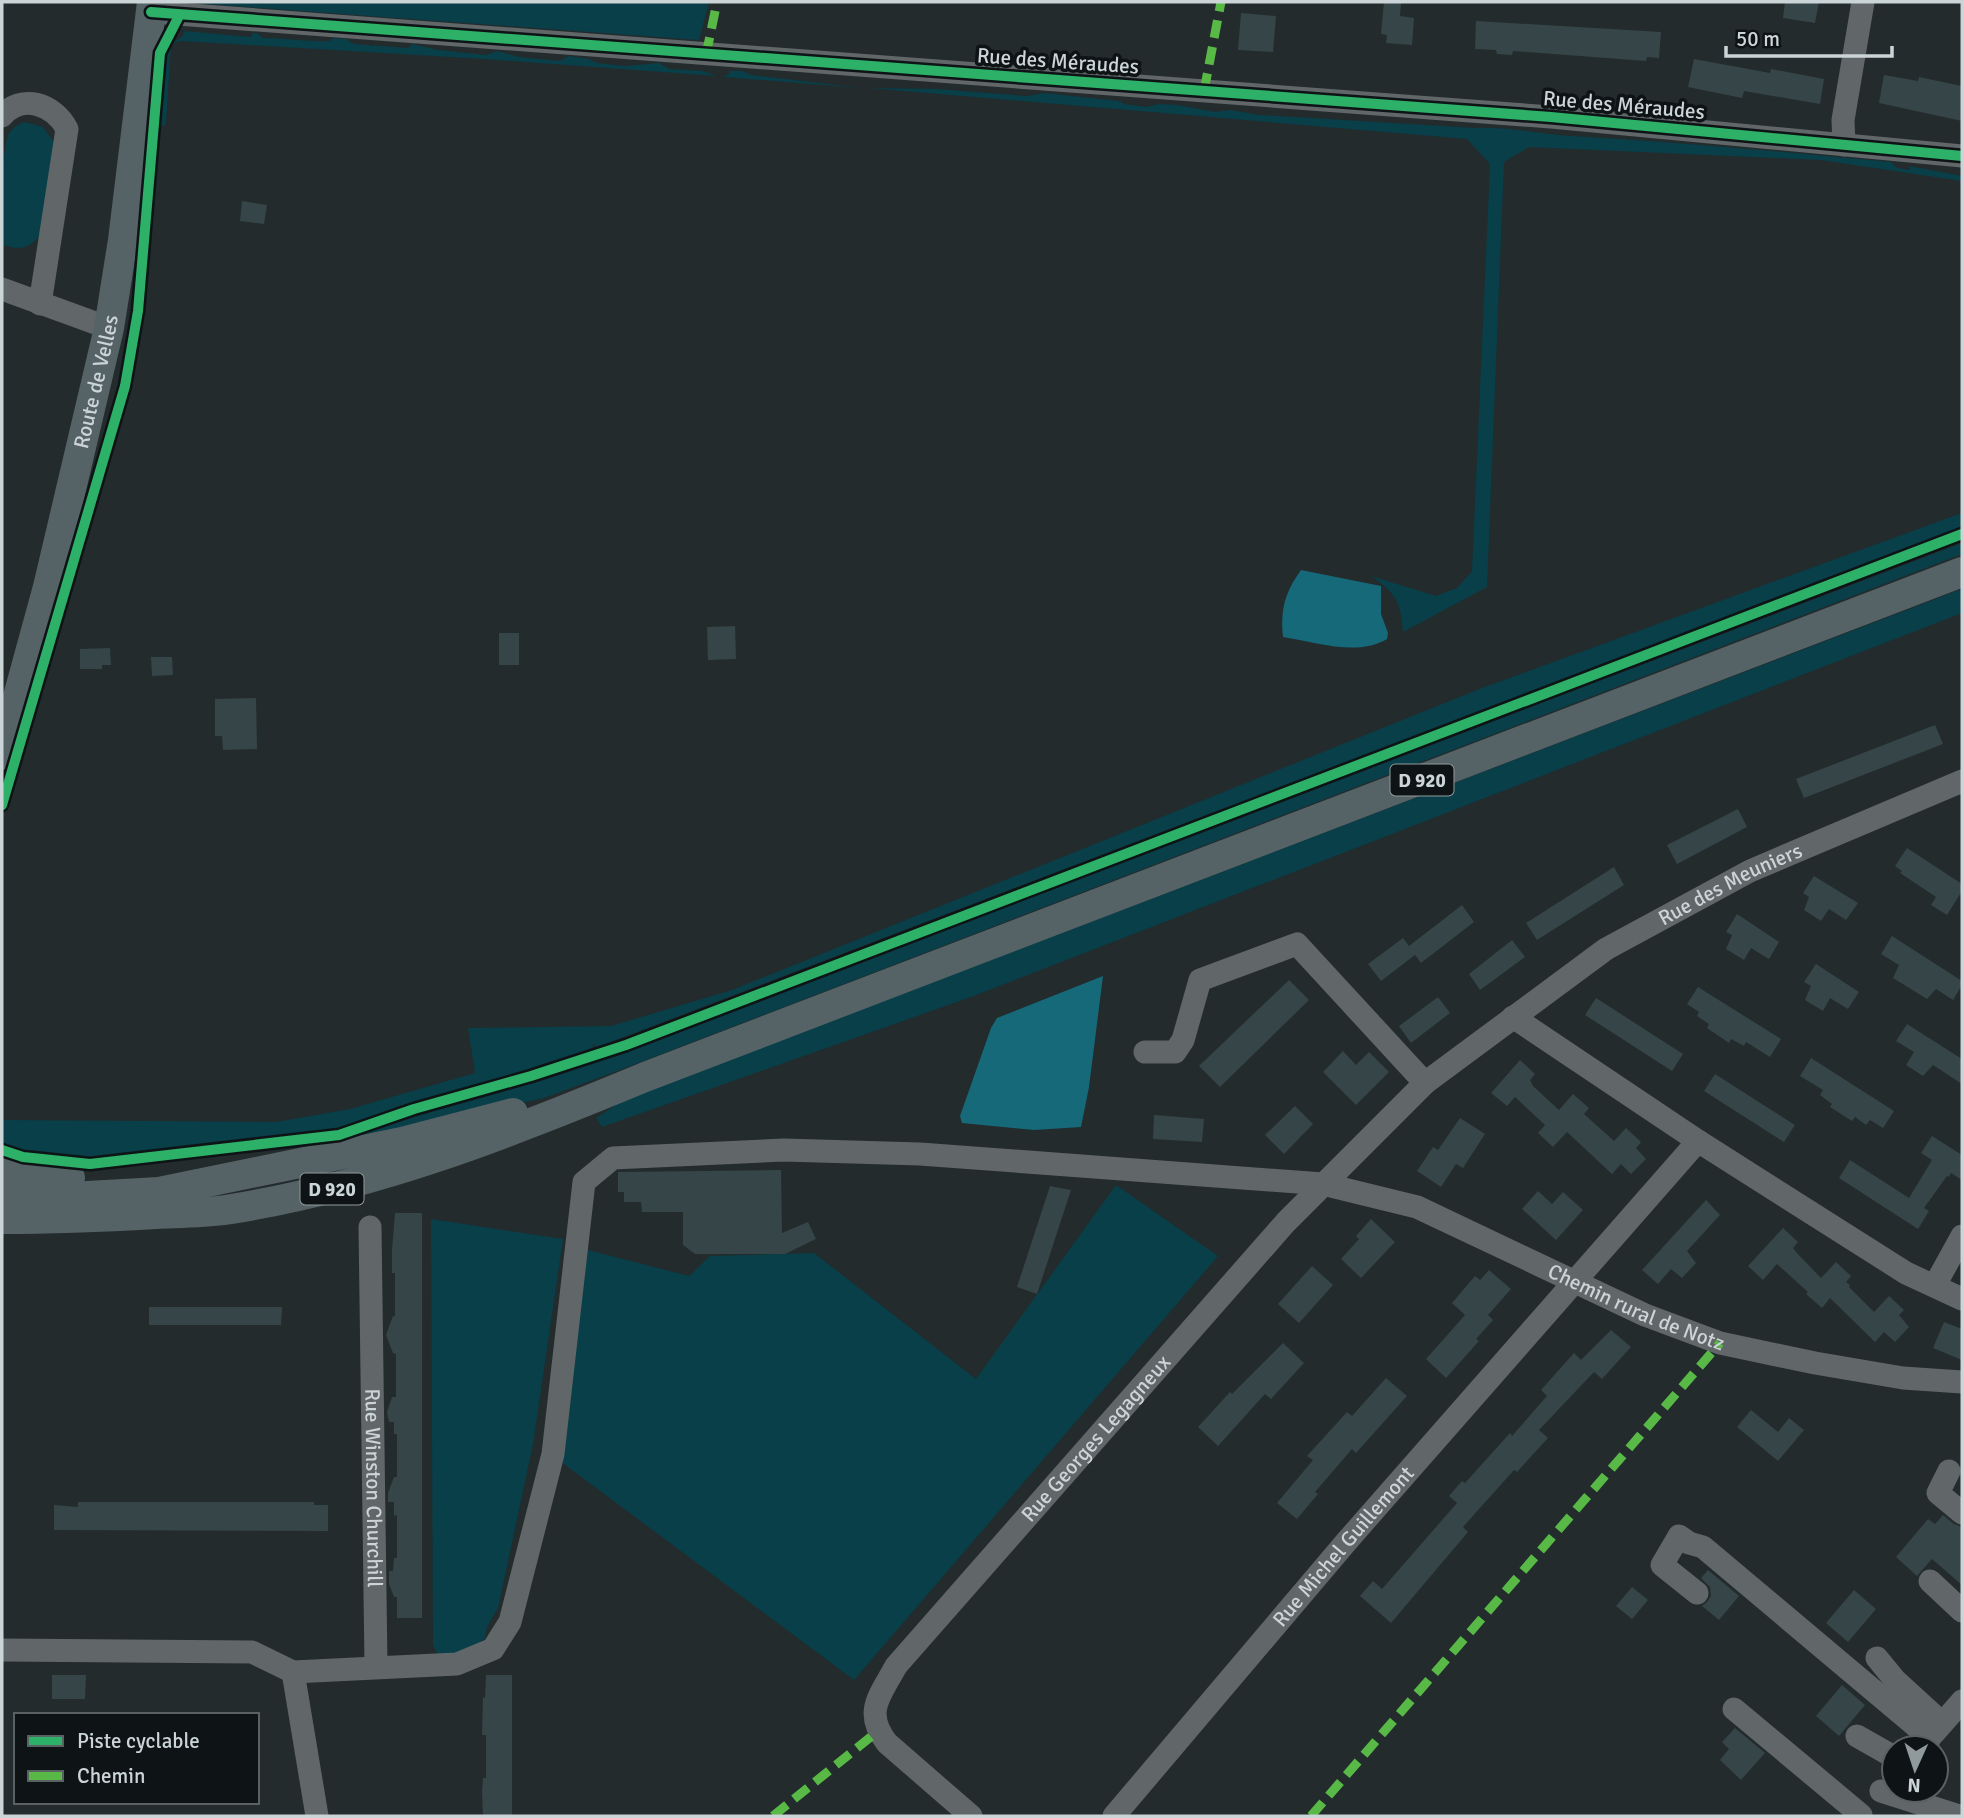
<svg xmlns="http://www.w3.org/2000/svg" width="1964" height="1818" viewBox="0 0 1964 1818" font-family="Signika,sans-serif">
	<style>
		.green { fill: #083f49 }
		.water { fill: #166979 }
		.building { fill: #364548 }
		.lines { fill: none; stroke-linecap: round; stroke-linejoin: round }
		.minor { stroke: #616668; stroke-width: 23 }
		.major { stroke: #566366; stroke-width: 30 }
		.quiet { stroke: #58b947; stroke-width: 9; stroke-dasharray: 18 9; stroke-linecap: butt }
		.cycleway-casing { stroke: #0e1416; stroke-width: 15 }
		.cycleway { stroke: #2db169; stroke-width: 10 }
		.labels { text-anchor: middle; stroke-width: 7; stroke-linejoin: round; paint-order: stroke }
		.shield { fill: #0e1416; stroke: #929a9c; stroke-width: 2 }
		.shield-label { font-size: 19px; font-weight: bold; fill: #cbd4d6 }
		.street-label { font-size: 21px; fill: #cbd4d6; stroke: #0e1416 }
	</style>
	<rect width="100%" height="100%" fill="#232b2d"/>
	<path class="green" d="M178 2H709L699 40Z
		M184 31 251 37 253 33H257L263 38C286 38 308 42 330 41L333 38 346 39 354 44 408 48 412 44 439 50 486 55 497 51 519 57 560 61 569 56 589 59 597 63 624 66 659 63 669 69 703 71 717 76 484 59 181 41 171 44 166 124 159 128 164 54 171 44 183 36Z
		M729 71H742L751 75 861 88 723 77 729 74Z
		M869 88 937 89 1027 96 1044 93 1119 101 1124 104 1147 107 1158 104 1178 105 1215 112 1230 110 1260 115 1475 128C1504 126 1540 134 1571 136 1678 142 1784 152 1891 162L1897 168 1910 170 1909 166 1962 176V181L1820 160 1529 147 1504 162 1487 587 1403 632C1401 601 1395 593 1371 576L1436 596 1457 588 1472 571 1490 164 1467 139Z
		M25 122 43 127 54 142 40 235C30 249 17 251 2 244 2 213 0 163 8 135 12 128 17 125 25 122Z
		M1962 513V527L595 1048 596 1045 594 1044 592 1049 546 1065 399 1106 339 1129 300 1137 219 1146 72 1159 44 1157 2 1144V1120L276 1122 350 1109 475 1073 468 1028 611 1026 732 990 1482 688Z
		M1962 543V554L620 1070 544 1098 346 1143 357 1135 639 1046Z
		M1962 589V613L971 997 602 1127 596 1118 622 1101Z
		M1116 1185 1218 1256 854 1680 560 1461 584 1249 689 1276 710 1256 814 1253 976 1379Z
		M431 1219 563 1239 533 1444 498 1608 487 1627 485 1638 469 1652 439 1658 433 1645Z"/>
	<path class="water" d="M1301 570 1381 586V614L1388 633 1387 639C1357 657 1316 642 1283 637 1280 610 1285 592 1301 570Z
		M1103 976 1089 1087 1081 1127 1034 1130 962 1123 960 1116 991 1028 997 1018Z"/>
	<path class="building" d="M1384 2 1401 3 1400 16 1414 18 1412 45 1386 43 1387 35 1381 34Z
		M1785 2H1819L1815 23 1783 18Z
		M1241 13 1276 16 1273 52 1238 50Z
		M1476 21 1661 32 1659 58 1647 57 1646 61 1513 51 1512 55 1497 54 1496 50 1475 49Z
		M1694 59 1770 73 1771 69 1824 79 1820 104 1744 91 1742 98 1688 87Z
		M1884 75 1918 81 1919 77 1962 86V121L1879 103Z
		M242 201 267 205 264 224 240 221Z
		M735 626 736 659 708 660 707 627Z
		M499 633H519V665H499Z
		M110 648 111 665H102V669H80V649Z
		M151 657H172L173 675 152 676Z
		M256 698 257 749 223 750 222 736H215V699Z
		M1935 725 1943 744 1804 798 1796 779Z
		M1738 809 1747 827 1677 864 1667 845Z
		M1907 848 1962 884V891L1947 915 1931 905 1936 897 1900 873 1902 871 1895 866Z
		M1614 867 1624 885 1537 940 1526 923Z
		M1814 876 1858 903 1846 920 1829 909 1821 921 1804 910 1809 897 1803 893Z
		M1462 905 1474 922 1421 963 1415 955 1381 981 1368 964 1403 938 1409 946Z
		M1737 914 1779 942 1769 959 1751 948 1744 960 1726 949 1732 935 1726 932Z
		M1892 936 1962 981V985L1953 1000 1936 989 1927 999 1893 978 1899 965 1881 954Z
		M1512 940 1525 957 1480 990 1469 974Z
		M1816 964 1859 992 1848 1009 1830 998 1823 1011 1805 1000 1811 986 1804 982Z
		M1289 980 1309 1000 1220 1087 1199 1066Z
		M1698 987 1781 1039 1770 1057 1746 1042 1744 1046 1731 1039 1729 1043 1707 1028 1709 1024 1697 1016 1699 1012 1687 1004Z
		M1438 997 1450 1013 1411 1043 1399 1026Z
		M1596 998 1683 1054 1672 1071 1585 1015Z
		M1907 1024 1962 1059V1084L1933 1065 1923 1076 1906 1065 1914 1052 1896 1041Z
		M1343 1051 1356 1065 1369 1052 1389 1072 1356 1105 1323 1072Z
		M1811 1058 1894 1111 1883 1128 1870 1120 1866 1125 1855 1117 1852 1121 1830 1107 1832 1104 1820 1095 1823 1090 1800 1076Z
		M1520 1060 1535 1074 1530 1080 1533 1086 1559 1110 1573 1094 1589 1108 1584 1114 1614 1141 1626 1128 1641 1142 1636 1148 1646 1159 1631 1174 1621 1164 1612 1174 1567 1132 1553 1147 1538 1133 1545 1125 1515 1097 1507 1106 1491 1093Z
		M1715 1074 1795 1125 1784 1142 1704 1091Z
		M1295 1106 1313 1124 1284 1154 1265 1135Z
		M1154 1115 1204 1119 1202 1142 1153 1139Z
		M1460 1118 1485 1134 1463 1168 1456 1164 1441 1187 1417 1171 1433 1147 1438 1150Z
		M1932 1136 1962 1155V1180L1951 1173 1949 1177 1947 1176 1924 1208 1929 1211 1918 1229 1839 1178 1850 1160 1909 1198 1932 1160 1921 1153Z
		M781 1170 782 1233 808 1222 816 1239 785 1254H695L683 1245V1212H642L641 1202H624V1192H618V1172Z
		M1050 1186 1071 1190 1037 1294 1017 1287Z
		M1538 1191 1552 1204 1563 1192 1583 1210 1556 1240 1522 1209Z
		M1706 1200 1720 1215 1687 1251 1696 1263 1682 1278 1671 1269 1658 1284 1642 1270Z
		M395 1213H422V1618H397V1597H394L389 1584V1571H393L394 1558H397V1515L394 1516V1502H388V1493L394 1477H397V1434H394V1422H389L387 1412 392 1397H396V1354L393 1353 386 1335 393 1316H395V1273H392V1250Z
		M1371 1219 1395 1242 1361 1278 1341 1259 1359 1239 1356 1236Z
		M1783 1228 1798 1242 1793 1248 1796 1252 1821 1278 1836 1262 1851 1276 1846 1282 1850 1285 1849 1287 1874 1312 1889 1296 1904 1310 1899 1315 1909 1327 1895 1342 1884 1332 1875 1342 1830 1298 1822 1308 1806 1294 1808 1292 1777 1264 1763 1280 1748 1266Z
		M1312 1266 1333 1285 1299 1323 1278 1304Z
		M1489 1270 1511 1289 1488 1315 1493 1320 1476 1339 1479 1341 1446 1378 1426 1359 1465 1315 1452 1303 1475 1276 1480 1280Z
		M149 1307H282L281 1325H149Z
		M1944 1322 1962 1329V1360L1933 1348Z
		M1611 1330 1631 1347 1602 1379 1594 1372 1539 1430 1548 1438 1517 1472 1514 1470 1463 1527 1468 1532 1391 1623 1360 1596 1373 1581 1382 1589 1457 1503 1449 1496 1462 1481 1465 1483 1510 1433 1512 1436 1547 1396 1541 1390 1574 1353 1581 1360Z
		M1283 1343 1304 1363 1271 1399 1265 1394 1218 1446 1198 1427 1230 1392 1232 1394Z
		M1386 1378 1407 1396 1356 1453 1352 1449 1315 1492 1318 1494 1297 1519 1277 1503 1313 1460 1307 1456 1347 1412 1352 1416Z
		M1751 1410 1778 1432 1789 1418 1804 1430 1778 1461 1737 1427Z
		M78 1502H314V1505H328V1531L54 1530V1505L78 1507Z
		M1943 1515 1954 1524 1962 1527V1585L1932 1559 1917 1576 1896 1557 1928 1519 1935 1524Z
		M1708 1570 1739 1596 1719 1620 1702 1606 1707 1602 1711 1596 1710 1587 1701 1578Z
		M1632 1587 1648 1600 1632 1619 1616 1606Z
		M1854 1590 1876 1609 1848 1642 1826 1623Z
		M52 1675H86L85 1699H52Z
		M486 1675H512V1816H483L482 1792 483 1778H486V1735H482L483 1697 485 1698Z
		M1842 1685 1865 1705 1839 1736 1816 1716Z
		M1735 1728 1765 1753 1741 1780 1720 1760 1729 1749 1722 1742Z"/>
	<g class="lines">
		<g class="minor">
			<path d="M151 12 1551 117 1962 156"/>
			<path d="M2 116C22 93 54 104 67 129L40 304"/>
			<path d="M1844 145 1843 120 1863 2"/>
			<path d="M2 289 109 328"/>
			<path d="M1513 1017 1698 1141 1906 1273 1962 1299"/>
			<path d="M1145 1052H1175L1183 1040 1200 980 1297 944 1425 1083"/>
			<path id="s1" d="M370 1227 376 1666"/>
			<path d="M1935 1285 1962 1236"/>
			<path d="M1949 1471 1938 1493 1962 1513"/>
			<path d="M1930 1581 1962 1611"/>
			<path d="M1697 1593 1662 1565 1679 1536 1689 1543 1703 1547 1930 1738"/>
			<path id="s2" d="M2 1650 252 1652 293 1672 457 1664 493 1649 510 1622 553 1454 584 1182 613 1158 784 1150 920 1154 1323 1184 1417 1207 1645 1315 1720 1343 1815 1363 1903 1378 1962 1382"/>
			<path d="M1877 1658 1895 1680 1942 1723"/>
			<path d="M293 1672 317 1816"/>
			<path d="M1734 1709 1861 1815"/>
			<path d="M1934 1733 1962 1701"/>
			<path d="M1857 1736 1894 1757"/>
			<path d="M1881 1791 1959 1816"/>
			<path id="s3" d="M971 1816 887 1743C863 1712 880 1696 896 1666L1286 1222 1425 1083 1606 949 1750 871 1962 781"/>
			<path id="s4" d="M1114 1816 1347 1541 1698 1141"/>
		</g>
		<g class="major">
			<path id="s5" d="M2 755 48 587 109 328 123 240 152 2"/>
			<path d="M2 1169 15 1173 70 1178"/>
			<path d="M2 1191 18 1195 52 1198 159 1192 402 1142 513 1113"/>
			<path d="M2 1219C53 1219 104 1217 156 1214 179 1213 203 1213 225 1210 373 1187 508 1134 645 1077L1962 572"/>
		</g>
		<path class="quiet" d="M706 55 717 2
			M1204 91 1221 2
			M773 1816 878 1731
			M1311 1816 1720 1343"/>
		<g class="cycleway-casing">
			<path id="cycleway" d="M151 12 1551 117 1962 156
				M2 805 125 386 138 311 160 53 179 16
				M2 1150 23 1157 90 1164 339 1135 414 1109 531 1076 626 1045 1962 534"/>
		</g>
		<use href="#cycleway" class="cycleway"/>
	</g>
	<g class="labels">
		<g class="shield">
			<rect x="1390.5" y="764.5" width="63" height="31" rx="5"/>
			<rect x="300.5" y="1173.5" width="63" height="31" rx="5"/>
		</g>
		<g class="shield-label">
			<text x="1422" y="787">D 920</text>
			<text x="332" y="1196">D 920</text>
		</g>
		<g class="street-label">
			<text transform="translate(1058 61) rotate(4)" y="7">Rue des Méraudes</text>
			<text transform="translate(1624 105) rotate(5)" y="7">Rue des Méraudes</text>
			<text dy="7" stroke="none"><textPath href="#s5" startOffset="385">Route de Velles</textPath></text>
			<text dy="7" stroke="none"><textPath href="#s3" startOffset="1349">Rue des Meuniers</textPath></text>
			<text dy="7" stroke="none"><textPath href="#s2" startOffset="2065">Chemin rural de Notz</textPath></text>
			<text dy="7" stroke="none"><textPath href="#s3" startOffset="499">Rue Georges Legagneux</textPath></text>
			<text dy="7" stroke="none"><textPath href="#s1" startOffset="261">Rue Winston Churchill</textPath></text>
			<text dy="7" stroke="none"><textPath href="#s4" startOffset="354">Rue Michel Guillemont</textPath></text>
		</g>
	</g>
	<rect width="1964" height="1818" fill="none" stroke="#cbd4d6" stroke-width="7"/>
	<rect x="14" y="1713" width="245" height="91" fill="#0e1416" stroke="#5a6163" stroke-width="2"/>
	<rect x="28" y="1736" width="35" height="10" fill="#2db169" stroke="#5a6163" stroke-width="2"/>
	<text x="77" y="1748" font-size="21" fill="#cbd4d6">Piste cyclable</text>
	<rect x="28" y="1771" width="35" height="10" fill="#58b947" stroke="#5a6163" stroke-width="2"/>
	<text x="77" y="1783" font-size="21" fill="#cbd4d6">Chemin</text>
	<g transform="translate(1915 1769) rotate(183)"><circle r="33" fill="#0e1416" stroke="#5a6163" stroke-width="2"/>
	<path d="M0-5L12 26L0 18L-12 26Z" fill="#90999b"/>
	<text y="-10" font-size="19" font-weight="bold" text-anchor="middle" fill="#cbd4d6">N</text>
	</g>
	<path d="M1726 46v10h166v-10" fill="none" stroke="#cbd4d6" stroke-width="3.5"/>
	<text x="1736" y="46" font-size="21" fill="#cbd4d6" stroke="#0e1416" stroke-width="5" paint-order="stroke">50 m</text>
</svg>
